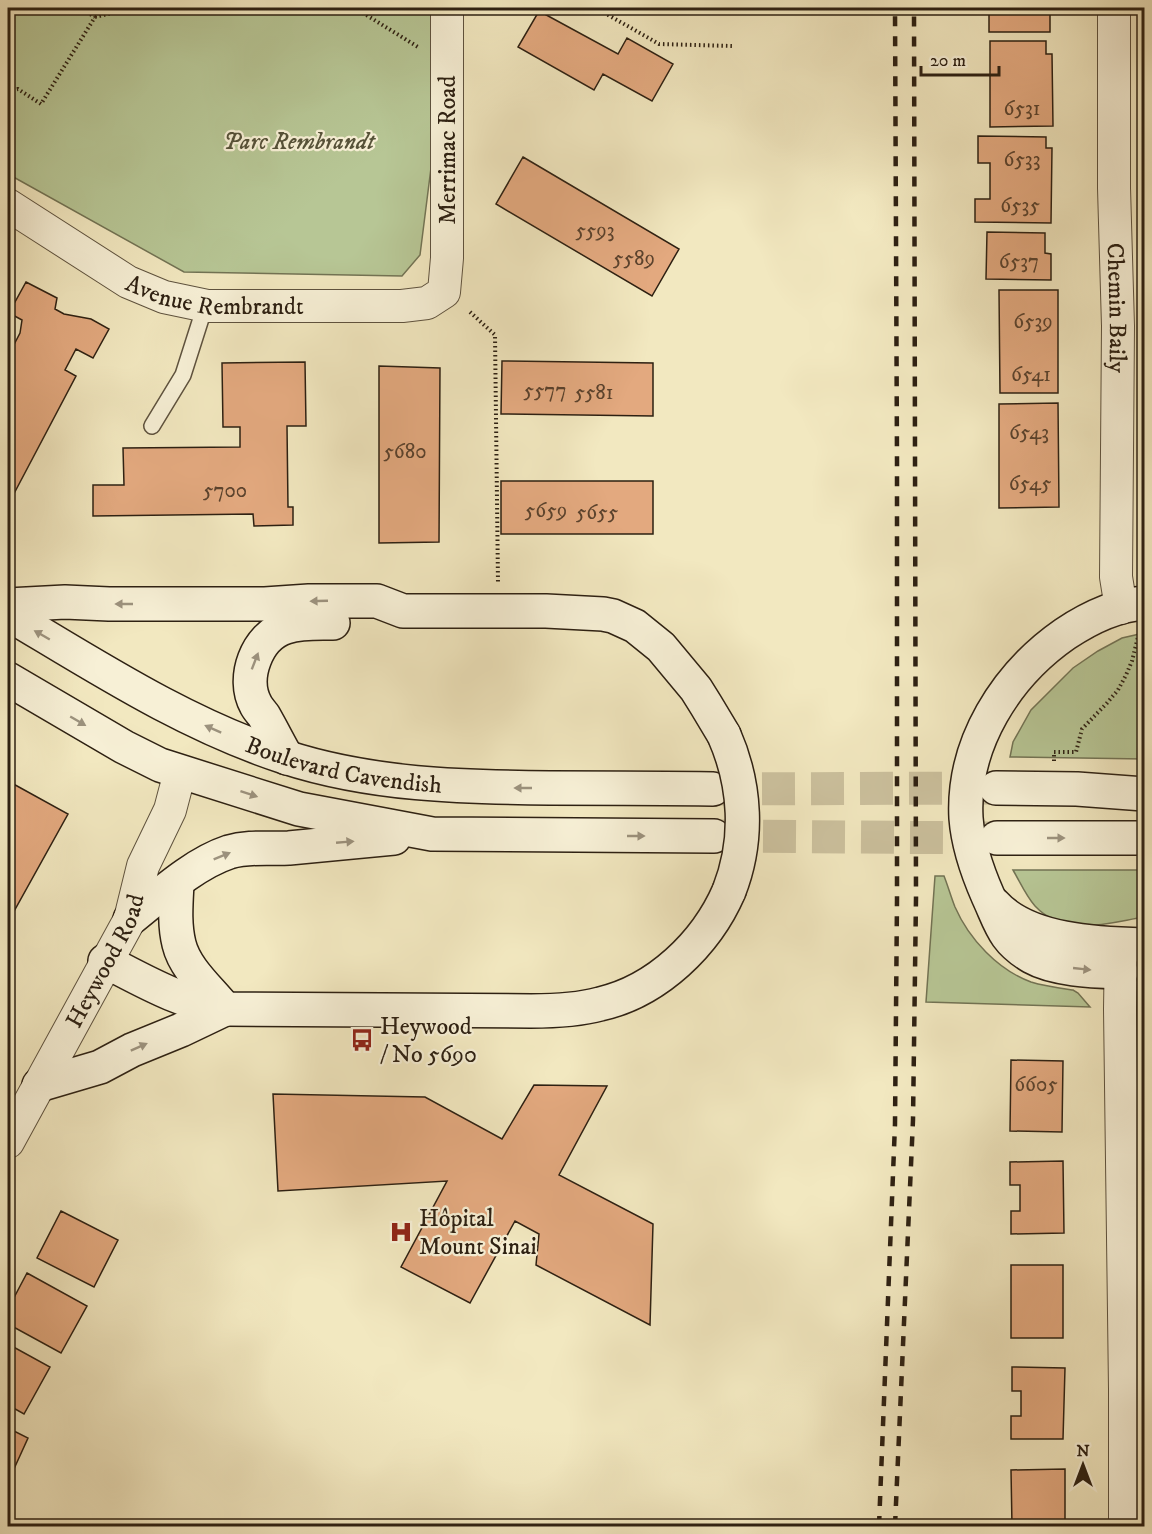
<svg xmlns="http://www.w3.org/2000/svg" width="1152" height="1534" viewBox="0 0 1152 1534" font-family="'IM FELL DW Pica',serif">
	<style>
		.green { fill: #b7c695; stroke: #727354; stroke-width: 1.5 }
		.building { fill: #e3a97f; stroke: #2d2012; stroke-width: 1.5 }
		.lines { fill: none; stroke-linecap: round; stroke-linejoin: round }
		.secondary-tunnel { stroke: #cbc09d; stroke-width: 33; stroke-dasharray: 33 16; stroke-linecap: butt }
		.service-casing { stroke: #5e523e; stroke-width: 18 }
		.minor-casing { stroke: #5e523e; stroke-width: 34 }
		.secondary-casing { stroke: #2d2012; stroke-width: 36 }
		.path { stroke: #2d2012; stroke-width: 4; stroke-dasharray: 1.5 3; stroke-linecap: butt }
		.service { stroke: #f7f0d6; stroke-width: 15 }
		.minor { stroke: #f7f0d6; stroke-width: 32 }
		.secondary { stroke: #f7f0d6; stroke-width: 33 }
		.rail { stroke: #2d2012; stroke-width: 4.5; stroke-dasharray: 10 10; stroke-linecap: butt }
		.secondary-bridge-casing { stroke: #2d2012; stroke-width: 36; stroke-linecap: butt }
		.secondary-bridge { stroke: #f7f0d6; stroke-width: 33 }
		.oneway { fill: #9c927e }
		.labels { text-anchor: middle; stroke-width: 4.5; stroke-linejoin: round; paint-order: stroke }
		.number-label { font-size: 21px; fill: #5a422d }
		.park-label { font-size: 24px; font-style: italic; fill: #565239; stroke: #f7f0d6 }
		.street-label { font-size: 24px; fill: #2d2012; stroke: #f7f0d6 }
		.poi-label { font-size: 24px; fill: #2d2012; stroke: #f7f0d6; text-anchor: start }
	</style>
	<rect width="100%" height="100%" fill="#f2e8c0"/>
	<filter id="stains"><feTurbulence type="fractalNoise" baseFrequency=".00333" numOctaves="4"/><feColorMatrix values="0 0 0 0 .2 0 0 0 0 .09 0 0 0 0 .02 0 0 0 .5 -.17"/></filter>
	<radialGradient id="worn" r=".72"><stop offset=".6" stop-color="#630" stop-opacity="0"/><stop offset="1" stop-color="#630" stop-opacity=".3"/></radialGradient>
	<path class="green" d="M8 8H445V57L420 255 402 276 184 272 8 174Z
		M1144 633V759L1010 757 1013 742 1031 710 1073 668 1098 651 1122 638Z
		M1013 870H1144V917C1107 923 1065 938 1035 906 1026 896 1020 882 1013 870Z
		M935 876H944C948 886 951 897 955 907 969 939 998 970 1031 982 1044 986 1059 988 1073 990L1078 993 1090 1007 926 1002Z"/>
	<path class="building" d="M989 8H1050V32H989Z
		M539 11 618 54 627 38 673 64 652 101 603 74 594 90 518 47Z
		M8 31 14 58 8 59Z
		M990 41H1046V54H1052L1053 126 990 127Z
		M978 136 1046 137V148H1052L1051 223 975 222V199H990V163H978Z
		M523 157 679 249 652 296 496 204Z
		M987 232 1045 233V253L1051 254V280L986 279Z
		M26 282 57 298 55 309 64 314 91 319 109 329 93 358 76 349 65 370 76 376 9 503 8 502V356L20 333 22 320 9 313Z
		M999 290H1058V393H1000Z
		M502 361 653 363V416L501 414Z
		M305 362 306 426H287L288 507H293V525L254 526 253 514 93 516V485H124L123 448 240 447V427H223L222 363Z
		M379 366 440 368 439 542 379 543Z
		M1058 403 1059 507 999 508V404Z
		M501 481H653V534H501Z
		M8 781 68 814 8 922Z
		M1011 1060 1063 1061 1062 1132 1010 1131Z
		M534 1085 607 1086 559 1175 653 1224 650 1325 536 1265 539 1234 515 1221 470 1303 401 1267 447 1181 278 1191 273 1094 425 1097 502 1139Z
		M1063 1161 1064 1233 1011 1234V1211H1020V1185H1010V1162Z
		M61 1211 118 1240 94 1287 37 1258Z
		M1011 1265H1063V1338H1011Z
		M27 1273 87 1306 61 1353 8 1324V1309Z
		M8 1344 50 1367 24 1414 8 1405Z
		M1012 1367 1065 1368 1063 1439H1011V1416H1021V1391H1012Z
		M8 1428 28 1438 8 1482Z
		M1065 1469V1526H1012L1011 1470Z"/>
	<g class="lines">
		<path class="secondary-tunnel" d="M713 789 994 788
			M714 836 997 838"/>
		<g class="service-casing">
			<path id="service" d="M152 426 183 375 205 306"/>
		</g>
		<g class="minor-casing">
			<g id="minor">
				<path id="s1" d="M1114 8V188L1118 326 1116 577 1121 608"/>
				<path id="s2" d="M8 205 128 282 164 297 207 306H402L427 303 444 292 447 258V8"/>
				<path d="M1121 945 1120 1009 1125 1389V1526"/>
				<path id="s3" d="M8 1142 130 919 143 866 170 810 180 772"/>
			</g>
		</g>
		<g class="secondary-casing">
			<g id="secondary">
				<path d="M8 605 65 602 109 604H265L309 601H377L403 611H546L603 614 613 616 635 626 661 647 696 689 706 705 724 735"/>
				<path id="s4" d="M8 614C97 667 186 725 285 757 371 785 461 787 550 788 605 788 659 788 713 789"/>
				<path d="M8 679 124 747 160 765 299 809 432 834 714 836"/>
				<path d="M287 758C279 744 272 730 264 716 262 713 258 709 256 705 241 678 257 636 286 627 301 622 318 623 333 623"/>
				<path d="M996 788 1077 789 1144 794"/>
				<path d="M997 838H1144"/>
				<path d="M177 883C176 903 174 924 179 944 185 969 209 989 225 1009"/>
				<path d="M994 904C1027 941 1098 944 1144 945"/>
				<path d="M130 919C159 896 193 864 229 852 249 846 269 849 289 848 324 845 359 841 394 838"/>
				<path d="M105 961C144 981 181 1003 225 1009L531 1011C554 1011 578 1010 600 1004 657 991 706 944 729 891"/>
				<path d="M1121 972C1094 971 1055 970 1032 957 1003 940 1001 924 988 896 977 871 968 845 966 818 962 744 1006 675 1065 634 1089 618 1115 605 1144 603"/>
				<path d="M39 1085 100 1067 132 1050 181 1030 225 1009"/>
			</g>
		</g>
		<path class="path" d="M355 8 418 47
			M596 8 659 44 732 46
			M95 17 134 8
			M8 91 18 89 41 104 95 17 80 8
			M470 312 495 335 498 583
			M1054 761V752H1076L1082 729 1107 703 1118 690 1126 675 1132 661 1139 633"/>
		<use href="#service" class="service"/>
		<use href="#minor" class="minor"/>
		<use href="#secondary" class="secondary"/>
		<path class="rail" d="M879 1526 895 1124 897 900V461L895 8
			M895 1526 913 1120 916 898 914 8"/>
		<g class="secondary-bridge-casing">
			<path id="secondary-bridge" d="M724 735C746 785 749 840 729 891"/>
		</g>
		<use href="#secondary-bridge" class="secondary-bridge"/>
	</g>
	<defs><path id="oneway-solid" d="M-6-.8H1V-3.2L6.5 0L1 3.2V.8H-6Z" transform="scale(1.5)"/></defs>
	<g class="oneway">
		<use href="#oneway-solid" transform="translate(319 601) rotate(178)"/>
		<use href="#oneway-solid" transform="translate(124 604) rotate(-180)"/>
		<use href="#oneway-solid" transform="translate(42 635) rotate(-150)"/>
		<use href="#oneway-solid" transform="translate(255 661) rotate(-69)"/>
		<use href="#oneway-solid" transform="translate(78 721) rotate(30)"/>
		<use href="#oneway-solid" transform="translate(213 729) rotate(-156)"/>
		<use href="#oneway-solid" transform="translate(523 788) rotate(-180)"/>
		<use href="#oneway-solid" transform="translate(249 794) rotate(18)"/>
		<use href="#oneway-solid" transform="translate(636 836)"/>
		<use href="#oneway-solid" transform="translate(1056 838)"/>
		<use href="#oneway-solid" transform="translate(345 842) rotate(-5)"/>
		<use href="#oneway-solid" transform="translate(222 856) rotate(-22)"/>
		<use href="#oneway-solid" transform="translate(1082 969) rotate(6)"/>
		<use href="#oneway-solid" transform="translate(139 1047) rotate(-24)"/>
	</g>
	<defs>
		<g id="bus-bare" transform="scale(1.8)"><path d="M-5-6H5V4H4V6H2V4H-2V6H-4V4H-5ZM-3.5-4V0h7V-4ZM-3.5 1.2v1.5H-2V1.2ZM2 1.2v1.5H3.5V1.2Z" fill="#8f2418" stroke="#f7f0d6" stroke-width="2.5" paint-order="stroke"/></g>
		<g id="hospital-bare" transform="scale(1.8)"><path d="M-5-5h3v3.5h4V-5h3V5h-3V1.5h-4V5h-3Z" fill="#8f2418" stroke="#f7f0d6" stroke-width="2.5" paint-order="stroke"/></g>
	</defs>
	<g fill-rule="evenodd">
		<use href="#bus-bare" x="362" y="1040"/>
		<use href="#hospital-bare" x="401" y="1232"/>
	</g>
	<g class="labels">
		<g class="number-label">
			<text x="1022" y="115">6531</text>
			<text x="1022" y="166">6533</text>
			<text x="1020" y="212">6535</text>
			<text x="595" y="237">5593</text>
			<text x="634" y="265">5589</text>
			<text x="1019" y="268">6537</text>
			<text x="1033" y="328">6539</text>
			<text x="1031" y="381">6541</text>
			<text x="545" y="397">5577</text>
			<text x="594" y="399">5581</text>
			<text x="1029" y="439">6543</text>
			<text x="405" y="458">5680</text>
			<text x="1030" y="490">6545</text>
			<text x="225" y="497">5700</text>
			<text x="546" y="517">5659</text>
			<text x="597" y="519">5655</text>
			<text x="1036" y="1091">6605</text>
		</g>
		<g class="park-label">
			<text x="299" y="149">Parc Rembrandt</text>
		</g>
		<g class="street-label">
			<text transform="translate(447 150) rotate(-90)" y="8">Merrimac Road</text>
			<text dy="8" stroke="none"><textPath href="#s2" startOffset="232">Avenue Rembrandt</textPath></text>
			<text dy="8" stroke="none"><textPath href="#s1" startOffset="300">Chemin Baily</textPath></text>
			<text dy="8" stroke="none"><textPath href="#s4" startOffset="372">Boulevard Cavendish</textPath></text>
			<text dy="8" stroke="none"><textPath href="#s3" startOffset="206">Heywood Road</textPath></text>
		</g>
		<g class="poi-label">
			<text x="380" y="1034">Heywood<tspan x="380" dy="28">/ No 5690</tspan></text>
			<text x="419" y="1226">Hôpital<tspan x="419" dy="28">Mount Sinai</tspan></text>
		</g>
	</g>
	<rect width="1152" height="1534" fill="none" stroke="#f2e8c0" stroke-width="30"/>
	<rect x="9" y="9" width="1134" height="1516" fill="none" stroke="#2d2012" stroke-width="3"/>
	<rect x="15" y="15" width="1122" height="1504" fill="none" stroke="#2d2012" stroke-width="1.5"/>
	<g transform="translate(1083 1465)" stroke="#f7f0d6" stroke-width="4.5" paint-order="stroke">
	<path d="M0-4.5L10 22L0 15L-10 22Z" fill="#2d2012"/>
	<text y="-9" font-size="16" font-weight="bold" text-anchor="middle" fill="#2d2012">N</text>
	</g>
	<path d="M921 66v9h78v-9" fill="none" stroke="#2d2012" stroke-width="3"/>
	<text x="930" y="66" font-size="18" fill="#2d2012" stroke="#f7f0d6" stroke-width="4.5" paint-order="stroke">20 m</text>
	<rect width="100%" height="100%" filter="url(#stains)"/>
	<rect width="100%" height="100%" fill="url(#worn)"/>
</svg>
